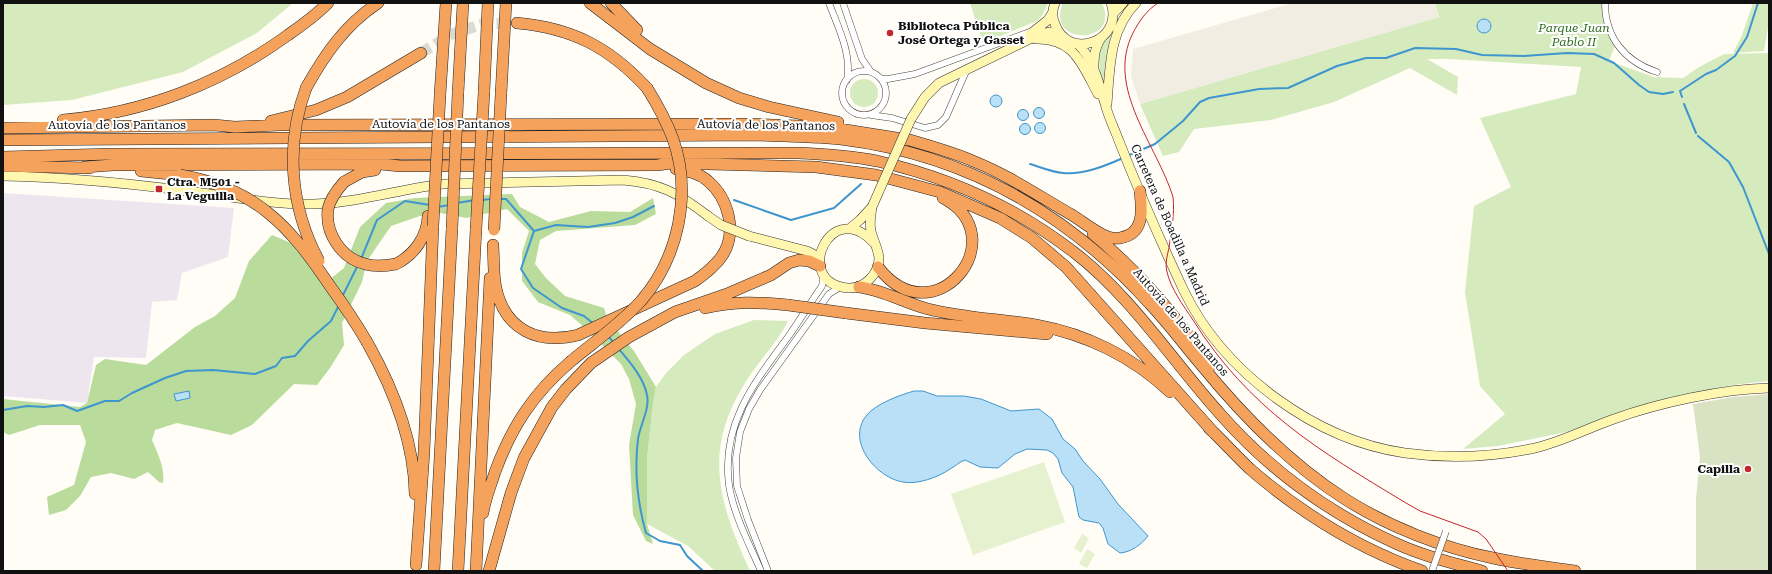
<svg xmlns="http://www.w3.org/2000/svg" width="1772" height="574" viewBox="0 0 1772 574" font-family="'Roboto Serif',serif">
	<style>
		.industrial { fill: #eee6ef }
		.green { fill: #d5ebbd }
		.forest { fill: #b9dc9c }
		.cemetery { fill: #d9e3c4 }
		.pitch { fill: #e6f2cf }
		.plaza { fill: #f1ede2 }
		.water { fill: #b9e0f7; stroke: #3f96cf }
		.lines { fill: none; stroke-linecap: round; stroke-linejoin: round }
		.stream { stroke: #3f96cf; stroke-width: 2 }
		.highway-tunnel { stroke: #dbdad3; stroke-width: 11; stroke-dasharray: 11 5.5; stroke-linecap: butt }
		.street-casing { stroke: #444; stroke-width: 7 }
		.secondary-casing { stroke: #333; stroke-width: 10 }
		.highway-casing { stroke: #222; stroke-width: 12 }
		.street { stroke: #fff; stroke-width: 6 }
		.secondary { stroke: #fff6b0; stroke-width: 9 }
		.highway { stroke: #f5a25d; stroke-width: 11 }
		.tram { stroke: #c4262e; stroke-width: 1 }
		.street-bridge-casing { stroke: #444; stroke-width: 7; stroke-linecap: butt }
		.secondary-bridge-casing { stroke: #333; stroke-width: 10; stroke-linecap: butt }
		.highway-bridge-casing { stroke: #222; stroke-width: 12; stroke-linecap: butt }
		.street-bridge { stroke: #fff; stroke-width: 6 }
		.secondary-bridge { stroke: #fff6b0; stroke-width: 9 }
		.highway-bridge { stroke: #f5a25d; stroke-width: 11 }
		.poi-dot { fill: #c4262e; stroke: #fff; stroke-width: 1.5 }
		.labels { text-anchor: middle; stroke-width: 4; stroke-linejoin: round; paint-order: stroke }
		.poi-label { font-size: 12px; font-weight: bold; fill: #111; stroke: #fff; text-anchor: start }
		.park-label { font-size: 12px; font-style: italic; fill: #2f6b1f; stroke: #fff }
		.street-label { font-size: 12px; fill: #111; stroke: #fff }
	</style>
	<rect width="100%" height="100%" fill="#fffdf5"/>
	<path class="industrial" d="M3 193 234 208 228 257 182 273 177 300 152 302 146 358 94 357 87 403 3 396Z"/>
	<path class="green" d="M3 3H293L257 33 183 72 72 100 3 105Z
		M970 3H1048L1042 16 1037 21 983 43Z
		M1063 3H1102C1122 45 1044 47 1063 3Z
		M1435 3H1602L1605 26 1615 46 1609 61 1654 77 1683 78 1699 67 1724 54 1769 53V381L1732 385 1662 399 1571 431 1498 446 1463 449 1505 414 1480 386 1465 292 1474 206 1511 187 1480 118 1576 94 1581 67 1450 59H1427L1458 77 1457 95 1410 68 1334 102 1271 120 1194 129 1179 152 1163 156 1140 104 1439 17Z
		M1753 3H1769V21L1764 51 1733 53 1742 35Z
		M1111 33 1107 56 1106 94C1099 68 1093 55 1111 33Z
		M850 93a14 14 0 1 1 28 0a14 14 0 1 1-28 0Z
		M754 320 788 321C777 343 758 362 745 383 702 452 719 503 750 571H715L688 546 647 524V458L653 403 656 387 666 373 684 355 715 334Z"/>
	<path class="forest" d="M512 194 520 207 549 222 591 211 630 212 653 198 656 214 635 225 556 231 540 240 535 264 546 278 565 296 604 308 607 318 634 351 656 387 653 403 647 458V524L653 544 646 541 633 515 629 445 636 404 629 379 621 364 585 328 570 315 538 302 522 281V253L529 231 507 209 466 218 441 213 420 216 391 226 367 261 362 282 342 323 344 345 330 368 317 385 294 384 252 425 231 435 177 423 155 430 152 440C158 454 165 468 163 483L159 482 148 472 134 479 111 473 91 477 80 496 66 510 49 515 47 497 74 485 86 442 80 425H40L9 435 3 432V399L80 407 87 403 96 365 105 359 146 365 195 327 215 316 235 298 249 261 272 235 291 243 324 284 344 268 360 227 386 203 415 198Z"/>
	<path class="cemetery" d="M1769 394V571H1696V499L1700 457 1693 404 1733 397Z"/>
	<path class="pitch" d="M1044 462 1065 522 973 555 951 494Z
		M1082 534 1089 538 1081 553 1074 548Z
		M1087 549 1095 554 1087 568 1079 564Z"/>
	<path class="plaza" d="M1293 3H1435L1439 17 1140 104 1131 76 1133 49Z"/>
	<path class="water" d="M1477 26a7 7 0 1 1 14 0a7 7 0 1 1-14 0Z
		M990 101a6 6 0 1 1 12 0a6 6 0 1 1-12 0Z
		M1033.5 113a5.5 5.5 0 1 1 11 0a5.5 5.5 0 1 1-11 0Z
		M1017.5 115a5.5 5.5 0 1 1 11 0a5.5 5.5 0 1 1-11 0Z
		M1034.5 128a5.5 5.5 0 1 1 11 0a5.5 5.5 0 1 1-11 0Z
		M1019.5 129a5.5 5.5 0 1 1 11 0a5.5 5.5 0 1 1-11 0Z
		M189 391 190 398 176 401 174 394Z
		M914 391H923L937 396H964L981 399 1011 411 1039 409 1052 419 1063 439 1075 449 1083 461 1100 479 1118 504 1148 536C1141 545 1131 552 1120 553L1108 544 1103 528 1099 523 1083 520 1079 517 1073 487 1062 473 1058 459 1053 453 1047 450 1027 449 1015 454 998 468 980 467 965 460C959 462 956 466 950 469 939 477 917 485 903 482 877 478 846 442 866 416 875 404 900 395 914 391Z"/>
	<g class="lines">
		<path class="stream" d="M1682 97 1680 91 1706 74 1716 70 1735 56 1747 37 1758 3
			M1684 104 1696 133
			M1698 136 1729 162 1743 187 1769 254
			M1127 156 1155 144 1183 121 1200 102 1209 98 1259 89 1288 88 1337 66 1366 58H1386L1415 48 1456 49 1482 55 1524 56 1567 53 1594 54 1614 63 1639 85 1649 92 1663 94 1673 92
			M1030 164C1040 167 1052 172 1063 173 1083 175 1105 166 1123 158
			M499 199H506L534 231 556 225 588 227 615 223 633 217 654 206
			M481 200 492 199
			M734 200 791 220 834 208 861 184
			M457 203 475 200
			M438 207 449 205
			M534 231 521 269 533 288 562 308 584 316 594 324
			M361 259 377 220 405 201 430 205
			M342 297 358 265
			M608 336 614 343
			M618 348C629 361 644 378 647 395 650 409 640 425 638 439 634 472 637 501 646 533L660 541 680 545 687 556 703 571
			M3 410 27 406 44 407 63 405 77 411 105 401H119L132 393 165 378 186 371 213 370 255 374 276 366 282 358 295 356 308 341 331 321 339 305"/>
		<path class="highway-tunnel" d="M421 53 452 34 483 24 517 23"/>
		<g class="street-casing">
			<path id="street" d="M829 3C838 27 852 54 847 80
				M843 3 862 59 871 72
				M1605 3C1605 37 1625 62 1657 72
				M842 93a22 22 0 1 1 44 0a22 22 0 1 1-44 0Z
				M881 79H888L915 74 1032 31
				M871 115 892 118 925 128 938 125 946 117 967 69
				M761 571C750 546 733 513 729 485 721 424 754 383 788 337 800 320 810 303 822 286L824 274
				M768 571 748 520 737 486 736 458 740 432 749 409 760 390 829 294 840 287"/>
		</g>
		<g class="secondary-casing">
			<path id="secondary" d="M1055 3C1052 10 1052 17 1055 24 1068 61 1124 42 1111 3
				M1113 14 1123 3
				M1029 35 1048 20 1053 12
				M1035 39C1074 37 1082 65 1098 94
				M1078 44C1094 60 1099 84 1106 107 1109 118 1115 130 1119 141 1139 192 1161 242 1184 291 1224 373 1315 440 1405 453 1449 459 1493 457 1535 448 1562 442 1588 428 1614 419 1658 403 1722 389 1769 388
				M1094 66C1094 55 1095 48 1101 38
				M1107 104C1110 68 1109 30 1136 3
				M911 119 925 97 939 83 1040 34 1051 32 1060 34
				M3 176C65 177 126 183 187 191 229 196 272 205 314 204 357 203 400 189 443 184L623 180C660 183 678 193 708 216
				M872 207C871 215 869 223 871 231 873 240 878 248 879 258 879 274 864 289 848 288 791 283 831 195 874 243
				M849 229 860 220 872 207
				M749 236 807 251 813 254 819 260"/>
		</g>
		<g class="highway-casing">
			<path id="highway" d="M590 3 650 49 706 83 739 98 769 107 838 122
				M611 3 637 30
				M517 23C572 28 609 47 647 88
				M306 88C325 54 345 25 378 3
				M484 92 488 3
				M458 93 463 3
				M501 94 506 3
				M440 95 446 3
				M63 120C144 113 222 83 288 35 301 26 316 15 328 3
				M271 121 316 110 347 97 421 53
				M3 128 214 125 235 127 280 125 748 124 827 127 909 140
				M903 138C926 145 950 151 973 161 1008 175 1039 196 1072 215 1084 222 1105 241 1120 238 1145 234 1142 210 1140 191
				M3 140 752 135C781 136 811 136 840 139 963 154 1067 212 1150 304 1169 324 1185 346 1203 367 1244 417 1290 464 1345 499 1389 527 1443 548 1493 558 1520 564 1548 567 1575 571
				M3 157 111 154 798 153C824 154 851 156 877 161 948 177 1017 208 1075 253 1133 298 1173 362 1222 416 1270 470 1329 513 1395 543 1423 556 1453 563 1482 571
				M3 166 90 168
				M85 167 113 165 380 164 400 166 658 165 671 163 816 167 876 175 940 192 1000 218 1032 238 1066 267 1214 433
				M141 171 180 175
				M344 182 362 172 375 170
				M1093 234C1139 272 1177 316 1210 366
				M493 245C494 259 493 274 496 288 505 330 538 345 578 335L695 281C705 274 715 266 722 256 738 232 728 198 708 181 699 173 688 171 676 169
				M396 264C414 255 427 237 428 216
				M878 267C934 340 1017 237 943 198
				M859 287C883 290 905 303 928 309 964 318 1000 319 1036 325 1086 334 1133 357 1170 392
				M705 308C735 301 757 302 788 305
				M846 313 925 323 1047 334
				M367 342C393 388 414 440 415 494
				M1209 428C1223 441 1236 456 1250 469 1302 514 1357 548 1422 571
				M483 513C485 499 491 485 495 472 512 426 533 394 570 362
				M416 565 424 452 433 226
				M434 571 452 228
				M458 571 476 229
				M476 571 490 278
				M489 571 511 493 524 458 552 407 566 389 591 363 629 337 675 312 727 294 771 275 789 263 799 260 809 261 820 266"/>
		</g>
		<use href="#street" class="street"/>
		<use href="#secondary" class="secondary"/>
		<use href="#highway" class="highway"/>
		<path class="tram" d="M1158 3C1147 10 1139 21 1133 33 1105 88 1157 145 1173 197 1175 214 1171 231 1169 248 1167 256 1165 264 1167 272 1171 289 1183 305 1193 320 1249 409 1318 450 1406 503L1420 511 1478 532 1486 539 1508 571"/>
		<g class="street-bridge-casing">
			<path id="street-bridge" d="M1432 571 1446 531"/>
		</g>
		<g class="secondary-bridge-casing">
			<path id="secondary-bridge" d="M872 207 911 119
				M708 216 721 225 749 236"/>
		</g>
		<g class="highway-bridge-casing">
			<path id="highway-bridge" d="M306 88C285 145 290 207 319 261
				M180 175C255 188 289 225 330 286 343 304 356 323 367 342
				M344 182C337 190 330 199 328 209 325 233 341 258 365 264 375 267 385 266 396 264
				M433 226 440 95
				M452 228 458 93
				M476 229 484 92
				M494 230 501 94
				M788 305 846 313
				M570 362C594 342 620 324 641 301 679 257 692 193 673 139 666 120 657 104 647 88"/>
		</g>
		<use href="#street-bridge" class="street-bridge"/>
		<use href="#secondary-bridge" class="secondary-bridge"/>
		<use href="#highway-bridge" class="highway-bridge"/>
	</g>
	<g class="poi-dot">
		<circle cx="890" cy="33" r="4"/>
		<rect x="155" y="185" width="8" height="8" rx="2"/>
		<circle cx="1748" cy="469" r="4"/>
	</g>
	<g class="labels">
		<g class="poi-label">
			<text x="898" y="30">Biblioteca Pública<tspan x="898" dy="14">José Ortega y Gasset</tspan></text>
			<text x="167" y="186">Ctra. M501 -<tspan x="167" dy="14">La Veguilla</tspan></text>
			<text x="1740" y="473" text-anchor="end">Capilla</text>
		</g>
		<g class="park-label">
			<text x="1574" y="32">Parque Juan<tspan x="1574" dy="14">Pablo II</tspan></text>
		</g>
		<g class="street-label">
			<text x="441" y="128">Autovía de los Pantanos</text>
			<text x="117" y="129">Autovía de los Pantanos</text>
			<text transform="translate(766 125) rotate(1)" y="4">Autovía de los Pantanos</text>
			<text transform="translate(1170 225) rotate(66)" y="4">Carretera de Boadilla a Madrid</text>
			<text transform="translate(1181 322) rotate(49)" y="4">Autovía de los Pantanos</text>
		</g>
	</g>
	<rect width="1772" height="574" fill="none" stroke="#111111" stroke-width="8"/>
</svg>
